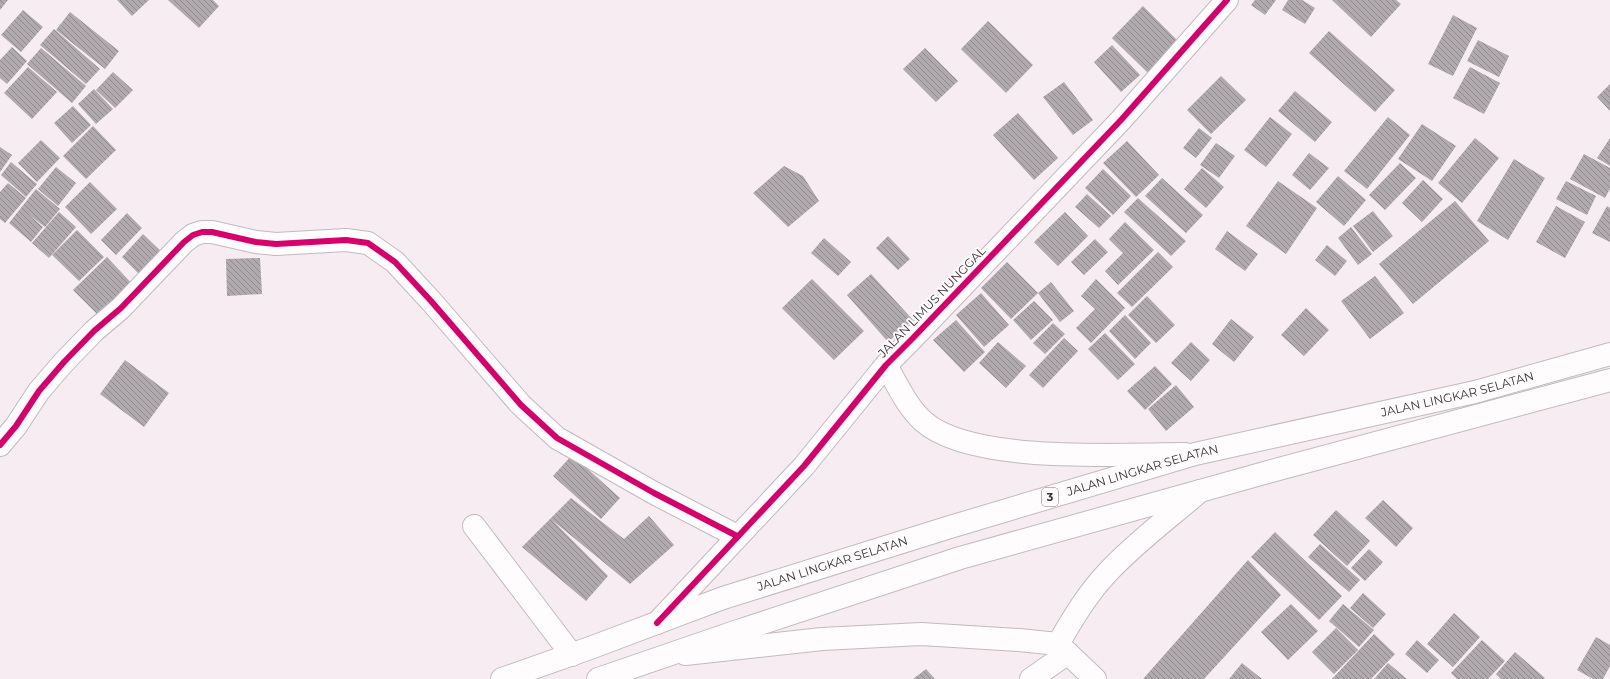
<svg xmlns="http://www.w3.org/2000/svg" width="1610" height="679" viewBox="0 0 1610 679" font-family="Montserrat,sans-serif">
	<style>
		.building { fill: url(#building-back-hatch) }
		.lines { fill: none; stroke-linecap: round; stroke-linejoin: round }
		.minor-casing { stroke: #c2babe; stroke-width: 24 }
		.major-casing { stroke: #c2babe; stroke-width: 24 }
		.minor { stroke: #fefcfd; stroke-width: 22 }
		.major { stroke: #fefcfd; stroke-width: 22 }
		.cycleway-casing { stroke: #fefbfc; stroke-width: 8 }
		.cycleway { stroke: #d6006c; stroke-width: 6 }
		.labels { text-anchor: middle; stroke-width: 4; stroke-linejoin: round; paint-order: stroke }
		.shield { fill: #fefbfc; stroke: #746f71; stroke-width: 1 }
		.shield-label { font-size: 11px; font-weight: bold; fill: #393336 }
		.street-label { font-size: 12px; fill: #393336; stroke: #fefbfc }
	</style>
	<defs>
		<pattern id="building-back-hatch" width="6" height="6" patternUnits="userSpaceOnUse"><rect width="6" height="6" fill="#b0a9ad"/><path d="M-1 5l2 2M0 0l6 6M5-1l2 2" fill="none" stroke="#908a8e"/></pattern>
	</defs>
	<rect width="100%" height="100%" fill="#f6ecf1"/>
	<path class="building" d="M0 0H8L0 10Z
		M117 0H149L132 16Z
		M168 0H213L219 6 199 28Z
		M1255 0H1276L1265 15 1251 5Z
		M1288 0H1302L1315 8 1305 24 1282 10Z
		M1332 0H1396L1401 4 1371 37Z
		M1143 6 1179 42 1148 73 1112 38Z
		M23 10 43 27 21 52 1 35Z
		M70 12 119 51 105 69 56 30Z
		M1453 15 1477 28 1453 76 1428 64Z
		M988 21 1033 65 1006 93 961 49Z
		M54 29 100 69 86 84 40 45Z
		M1329 31 1395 90 1375 112 1309 53Z
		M1478 40 1509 56 1499 77 1467 61Z
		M1112 45 1140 75 1121 92 1094 62Z
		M12 47 27 61 7 84 0 78V60Z
		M41 48 86 86 72 103 27 64Z
		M925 48 958 81 936 102 903 69Z
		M28 67 57 92 32 119 4 93Z
		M1470 67 1500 83 1484 114 1453 98Z
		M113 72 133 90 115 108 96 90Z
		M1221 76 1246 100 1211 134 1187 110Z
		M1064 82 1093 120 1073 135 1043 97Z
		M1610 84V111L1597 97Z
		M94 89 113 109 96 124 78 104Z
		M1295 91 1332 122 1315 142 1278 111Z
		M73 106 91 125 72 143 54 123Z
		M1018 113 1058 158 1034 180 993 135Z
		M1270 117 1292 134 1266 167 1244 150Z
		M1388 117 1410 135 1367 189 1344 171Z
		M1422 124 1456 146 1432 181 1398 159Z
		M93 126 116 150 86 179 63 156Z
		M1199 128 1212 138 1196 158 1183 148Z
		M1475 138 1499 158 1462 203 1438 183Z
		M1610 138V166L1597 158Z
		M41 140 60 158 37 182 18 163Z
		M1127 141 1159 175 1136 197 1103 163Z
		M1216 143 1235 156 1219 178 1200 165Z
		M0 147 12 155 0 172Z
		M1309 153 1329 168 1310 190 1292 175Z
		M1584 154 1610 168V189L1605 198 1570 179Z
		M1514 159 1545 178 1508 240 1477 221Z
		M11 162 37 184 26 197 1 175Z
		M1400 163 1416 178 1385 210 1369 195Z
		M784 166 803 176 819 201 788 227 753 193Z
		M56 167 76 183 58 206 38 189Z
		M1202 168 1224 187 1206 208 1184 189Z
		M1103 169 1131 196 1113 215 1085 188Z
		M1338 176 1366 200 1344 226 1316 202Z
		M1162 178 1203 215 1186 233 1145 196Z
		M1423 180 1443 199 1422 222 1402 203Z
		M1278 181 1317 208 1286 254 1246 226Z
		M1566 181 1596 196 1587 215 1556 199Z
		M90 182 117 209 91 234 65 207Z
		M8 183 26 198 5 223 0 219V192Z
		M36 189 60 209 45 227 28 214 43 227 31 242 9 223Z
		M1087 194 1111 216 1099 228 1075 207Z
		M1138 198 1186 241 1171 256 1124 212Z
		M1455 201 1489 241 1413 304 1379 264Z
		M1556 206 1585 222 1565 258 1536 242Z
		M1607 206 1610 208V242L1592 233Z
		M1373 211 1393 236 1373 252 1353 226Z
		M59 212 76 227 49 258 32 243Z
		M1065 212 1088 236 1058 266 1034 242Z
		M127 213 142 228 116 255 101 240Z
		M1125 222 1154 250 1118 285 1105 271 1123 253 1109 239Z
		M1351 227 1372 254 1358 265 1338 238Z
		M77 230 104 257 79 281 52 255Z
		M1227 231 1258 254 1245 271 1215 249Z
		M143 234 165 255 143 278 122 257Z
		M888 236 910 259 898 270 876 248Z
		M824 238 851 262 838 276 811 253Z
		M1095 239 1108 252 1084 275 1071 262Z
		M1327 245 1347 261 1335 276 1315 260Z
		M1158 252 1173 267 1132 307 1117 293Z
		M107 257 136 288 103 320 73 290Z
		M260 258 262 294 227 296 226 259Z
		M1007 262 1038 293 1011 319 981 288Z
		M871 274 913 320 888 342 847 295Z
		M1375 276 1404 313 1370 339 1341 301Z
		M812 279 864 331 834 360 782 308Z
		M1096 279 1125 308 1091 343 1076 328 1095 309 1081 296Z
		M1051 282 1074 311 1060 322 1038 293Z
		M981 293 1009 325 984 347 956 315Z
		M1147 296 1175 325 1156 343 1128 315Z
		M1034 301 1053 320 1031 340 1013 320Z
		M1306 308 1329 330 1304 356 1281 335Z
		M1125 315 1151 343 1135 359 1109 331Z
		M1231 319 1254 337 1234 362 1212 344Z
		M956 320 985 352 964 372 933 340Z
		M1053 323 1065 334 1045 354 1033 343Z
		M1105 333 1135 364 1118 380 1088 349Z
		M1064 338 1078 351 1043 388 1029 375Z
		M998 342 1026 366 1006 388 979 363Z
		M1191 342 1210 360 1191 381 1171 363Z
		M125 360 169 393 144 427 100 394Z
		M1155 366 1172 384 1145 410 1127 391Z
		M1176 385 1194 407 1166 431 1148 409Z
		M572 455 620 498 601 519 553 476Z
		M571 498 624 539 649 516 674 545 630 584 552 520 608 576 586 601 522 547Z
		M1383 500 1413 528 1396 547 1365 518Z
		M1336 510 1370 541 1347 566 1313 535Z
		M1275 532 1342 596 1319 620 1251 557Z
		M1320 544 1360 580 1349 592 1308 557Z
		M1369 549 1383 562 1365 581 1351 568Z
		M1248 560 1281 595 1204 679H1143Z
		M1363 593 1386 614 1373 628 1350 608Z
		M1291 604 1318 631 1288 660 1261 632Z
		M1343 604 1374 630 1359 647 1329 621Z
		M1454 613 1480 637 1453 667 1427 644Z
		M1336 628 1358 650 1334 674 1312 652Z
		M1374 634 1395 654 1371 679H1332Z
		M1596 637 1610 645V666L1603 679H1593L1577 670Z
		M1417 640 1439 660 1427 673 1405 654Z
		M1482 640 1505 661 1488 679H1457L1451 673Z
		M1515 652 1545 678 1544 679H1501L1496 674Z
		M1242 663 1262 679H1229Z
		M1388 663 1407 679H1374Z
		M926 669 935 679H913Z"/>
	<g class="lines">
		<g class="minor-casing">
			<path id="minor" d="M886 365C897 384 907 407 924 422 973 464 1121 454 1185 454
				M0 445 16 426 39 391 64 362 94 331 121 308 184 242 193 235 202 232H212L256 242 276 244 346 240 368 243 395 262 431 301 521 405 557 438 654 493 737 536
				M474 526 572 655
				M657 623 804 466 886 365 913 338 1121 120 1227 0
				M1058 644C1073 618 1088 593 1108 572 1136 542 1169 518 1200 491
				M1058 644 1095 679
				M685 654 822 639 921 634 1019 640 1058 644
				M1031 679 1068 653"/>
		</g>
		<g class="major-casing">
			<g id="major">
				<path id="s1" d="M502 679 590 648 723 598 950 527 1195 454 1475 392 1610 354"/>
				<path d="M598 679 735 632 960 558 1268 472 1610 380"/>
			</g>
		</g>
		<use href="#minor" class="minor"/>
		<use href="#major" class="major"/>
		<g class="cycleway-casing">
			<path id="cycleway" d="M0 445 16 426 39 391 64 362 94 331 121 308 184 242 193 235 202 232H212L256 242 276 244 346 240 368 243 395 262 431 301 521 405 557 438 654 493 737 536
				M657 623 804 466 886 365 913 338 1121 120 1227 0"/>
		</g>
		<use href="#cycleway" class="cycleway"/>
	</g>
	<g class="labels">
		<rect class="shield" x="1042" y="488" width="16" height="18" rx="3"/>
		<g class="shield-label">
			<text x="1050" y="501">3</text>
		</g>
		<g class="street-label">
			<text transform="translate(932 302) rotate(-46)" y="4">JALAN LIMUS NUNGGAL</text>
			<text dy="4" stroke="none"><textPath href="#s1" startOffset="998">JALAN LINGKAR SELATAN</textPath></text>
			<text dy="4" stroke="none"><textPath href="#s1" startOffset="674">JALAN LINGKAR SELATAN</textPath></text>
			<text dy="4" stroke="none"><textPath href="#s1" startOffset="350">JALAN LINGKAR SELATAN</textPath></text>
		</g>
	</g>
</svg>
